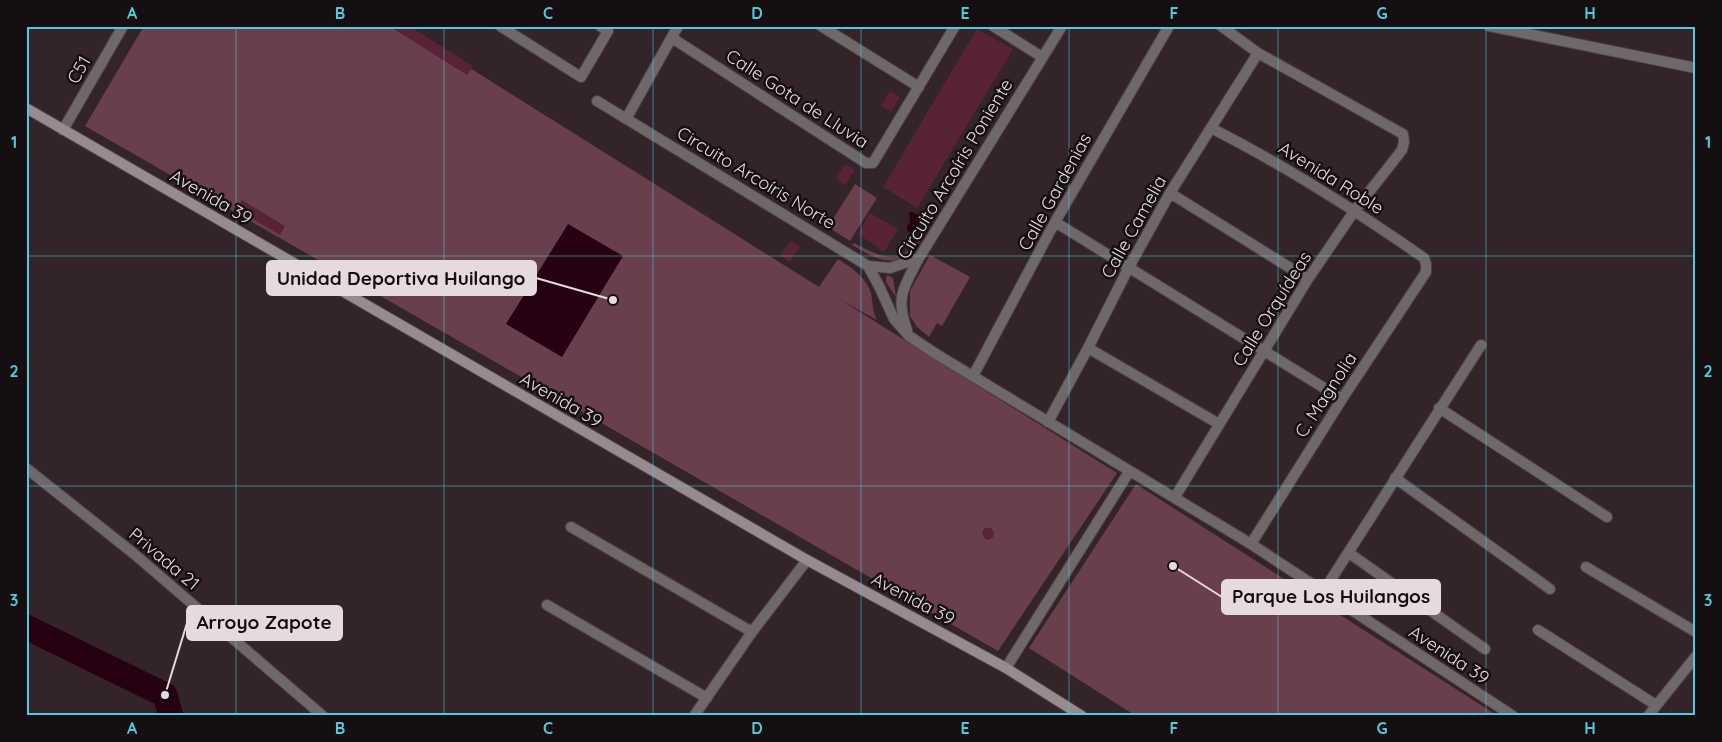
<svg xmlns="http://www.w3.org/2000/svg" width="1722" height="742" font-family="Quicksand,sans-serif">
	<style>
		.green { fill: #6a3f4d }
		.water { fill: #260111 }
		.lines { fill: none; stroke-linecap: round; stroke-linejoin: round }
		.river { stroke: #260111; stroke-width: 25 }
		.building { fill: #592337 }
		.street-casing { stroke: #4f4145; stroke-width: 12 }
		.secondary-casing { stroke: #4f4145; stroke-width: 12 }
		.street { stroke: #6f686a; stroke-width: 10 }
		.secondary { stroke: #978b8f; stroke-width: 10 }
		.grid { fill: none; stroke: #53cadc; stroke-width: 1; stroke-opacity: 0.55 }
		.labels { text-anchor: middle; stroke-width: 5; stroke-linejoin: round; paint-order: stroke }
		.street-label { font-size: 18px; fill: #e5dbde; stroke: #160f11 }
		.leader { fill: none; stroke: #e5dbde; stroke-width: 2 }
		.callout-dot { fill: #e5dbde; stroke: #160f11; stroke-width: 2 }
		.callout { fill: #e5dbde; stroke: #e5dbde; stroke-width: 2 }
		.callout-label { font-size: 19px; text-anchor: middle; font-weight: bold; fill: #111 }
		.neatline { fill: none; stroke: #53cadc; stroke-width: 2 }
		.grid-label { font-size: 16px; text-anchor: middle; font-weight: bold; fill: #53cadc }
	</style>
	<rect width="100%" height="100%" fill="#322428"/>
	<path class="green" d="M144,26H403L819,287L838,259C852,268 866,277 871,293C873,303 872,311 877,320L839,299L1117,473L998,651L85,126Z
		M855,184L877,198L850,241L828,227Z
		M930,219L933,220C921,241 907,269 877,258C868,255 860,249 852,245L854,243C899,267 905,261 930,219Z
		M930,255L970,277L942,326L937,323L929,337L917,327L910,316V291Z
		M888,275L893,278L896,297L886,282V277Z
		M1136,484L1498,716H1136L1029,648Z"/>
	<path class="water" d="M910,212L917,214L919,228L915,233H910L907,230V226L910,223L909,213Z
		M568,224L623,256L562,357L506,324Z"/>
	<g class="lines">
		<path class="river" d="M26,627L165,695L171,716"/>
	</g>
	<path class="building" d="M389,26H409L473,66L467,75Z
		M977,29L1013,49L917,208L883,187Z
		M890,91L900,97L891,112L881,106Z
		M845,164L855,170L845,185L836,179Z
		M242,200L285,226L280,235L236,209Z
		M870,213L898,229L884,252L858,234Z
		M790,241L800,246L790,262L780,256Z
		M984,528H991L994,533L993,537L989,540L984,538L982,533Z"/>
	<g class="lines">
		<defs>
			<path id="street" d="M500,26L581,77L608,31L600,26
				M821,26L919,87
				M993,26L1042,57
				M1489,26L1696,68
				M672,38L866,163H873L955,26
				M597,101L868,266L879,286L894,319L909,336L936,354L1251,544L1513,716
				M626,119L678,26
				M1211,128C1286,166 1355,210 1424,258L1426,264V272L1342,399L1251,544
				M63,130L123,26
				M1170,193L1308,279
				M1055,222L1342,399
				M868,266L890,268L919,258
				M907,330C895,296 904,287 919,258L1062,26
				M1088,348L1219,424
				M973,376L1055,222L1169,26
				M1439,408L1607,517
				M1048,422L1088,348L1129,267L1170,193L1258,53
				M26,468L133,553L323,716
				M1395,478L1550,589
				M1175,497L1308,279L1355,210L1402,150L1404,142L1403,134L1258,53L1221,26
				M571,527L752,632
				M1349,553L1485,649
				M1586,567L1696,632
				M1323,592L1481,345
				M547,605L707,698
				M1538,630L1656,705
				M1006,668L1129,472
				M694,716L752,632L807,560
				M1648,716L1696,656"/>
			<path id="secondary" d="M26,108L807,560L1006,668L1082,716"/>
		</defs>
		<use href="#street" class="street-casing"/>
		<use href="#secondary" class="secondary-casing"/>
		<use href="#street" class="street"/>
		<use href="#secondary" class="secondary"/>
	</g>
	<path class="grid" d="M236,26V716M444,26V716M653,26V716M861,26V716M1069,26V716M1278,26V716M1486,26V716M26,256H1696M26,486H1696"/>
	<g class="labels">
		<g class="street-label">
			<text transform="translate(79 70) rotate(-60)" y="6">C51</text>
			<text transform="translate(797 99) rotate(33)" y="6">Calle Gota de Lluvia</text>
			<text transform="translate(955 169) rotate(-59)" y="6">Circuito Arcoíris Poniente</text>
			<text transform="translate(756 178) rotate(31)" y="6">Circuito Arcoíris Norte</text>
			<text transform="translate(1331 178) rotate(32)" y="6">Avenida Roble</text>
			<text transform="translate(1055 192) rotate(-61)" y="6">Calle Gardenias</text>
			<text transform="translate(211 197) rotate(30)" y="6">Avenida 39</text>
			<text transform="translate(1134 227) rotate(-61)" y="6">Calle Camelia</text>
			<text transform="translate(1272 309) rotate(-58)" y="6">Calle Orquídeas</text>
			<text transform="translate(1326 395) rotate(-57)" y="6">C. Magnolia</text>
			<text transform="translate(561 400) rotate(30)" y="6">Avenida 39</text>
			<text transform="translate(164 559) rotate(40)" y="6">Privada 21</text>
			<text transform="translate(913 599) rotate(28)" y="6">Avenida 39</text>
			<text transform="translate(1449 655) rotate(33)" y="6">Avenida 39</text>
		</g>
	</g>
	<path class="leader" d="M613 300L536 278M1173 566L1222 597M165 695L187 623"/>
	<g class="callout-dot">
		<circle cx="613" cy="300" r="5"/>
		<circle cx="1173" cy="566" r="5"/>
		<circle cx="165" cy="695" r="5"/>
	</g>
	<g class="callout">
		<rect x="267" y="261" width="269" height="34" rx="5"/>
		<rect x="1222" y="580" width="218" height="34" rx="5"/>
		<rect x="187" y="606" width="155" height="34" rx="5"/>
	</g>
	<g class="callout-label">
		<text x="401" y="285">Unidad Deportiva Huilango</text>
		<text x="1331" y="603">Parque Los Huilangos</text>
		<text x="264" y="629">Arroyo Zapote</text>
	</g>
	<rect width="1722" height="742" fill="none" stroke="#160f11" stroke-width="55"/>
	<rect x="28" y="28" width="1666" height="686" class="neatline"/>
	<g class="grid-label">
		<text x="132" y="19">A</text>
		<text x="340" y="19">B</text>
		<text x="548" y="19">C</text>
		<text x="757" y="19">D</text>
		<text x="965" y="19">E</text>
		<text x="1174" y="19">F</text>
		<text x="1382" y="19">G</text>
		<text x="1590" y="19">H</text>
		<text x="14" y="148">1</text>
		<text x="1708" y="148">1</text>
		<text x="14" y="377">2</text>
		<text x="1708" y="377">2</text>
		<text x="14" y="606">3</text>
		<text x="1708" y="606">3</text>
		<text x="132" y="734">A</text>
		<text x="340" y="734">B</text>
		<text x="548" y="734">C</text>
		<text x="757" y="734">D</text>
		<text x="965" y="734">E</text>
		<text x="1174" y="734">F</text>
		<text x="1382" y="734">G</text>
		<text x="1590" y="734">H</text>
	</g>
</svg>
